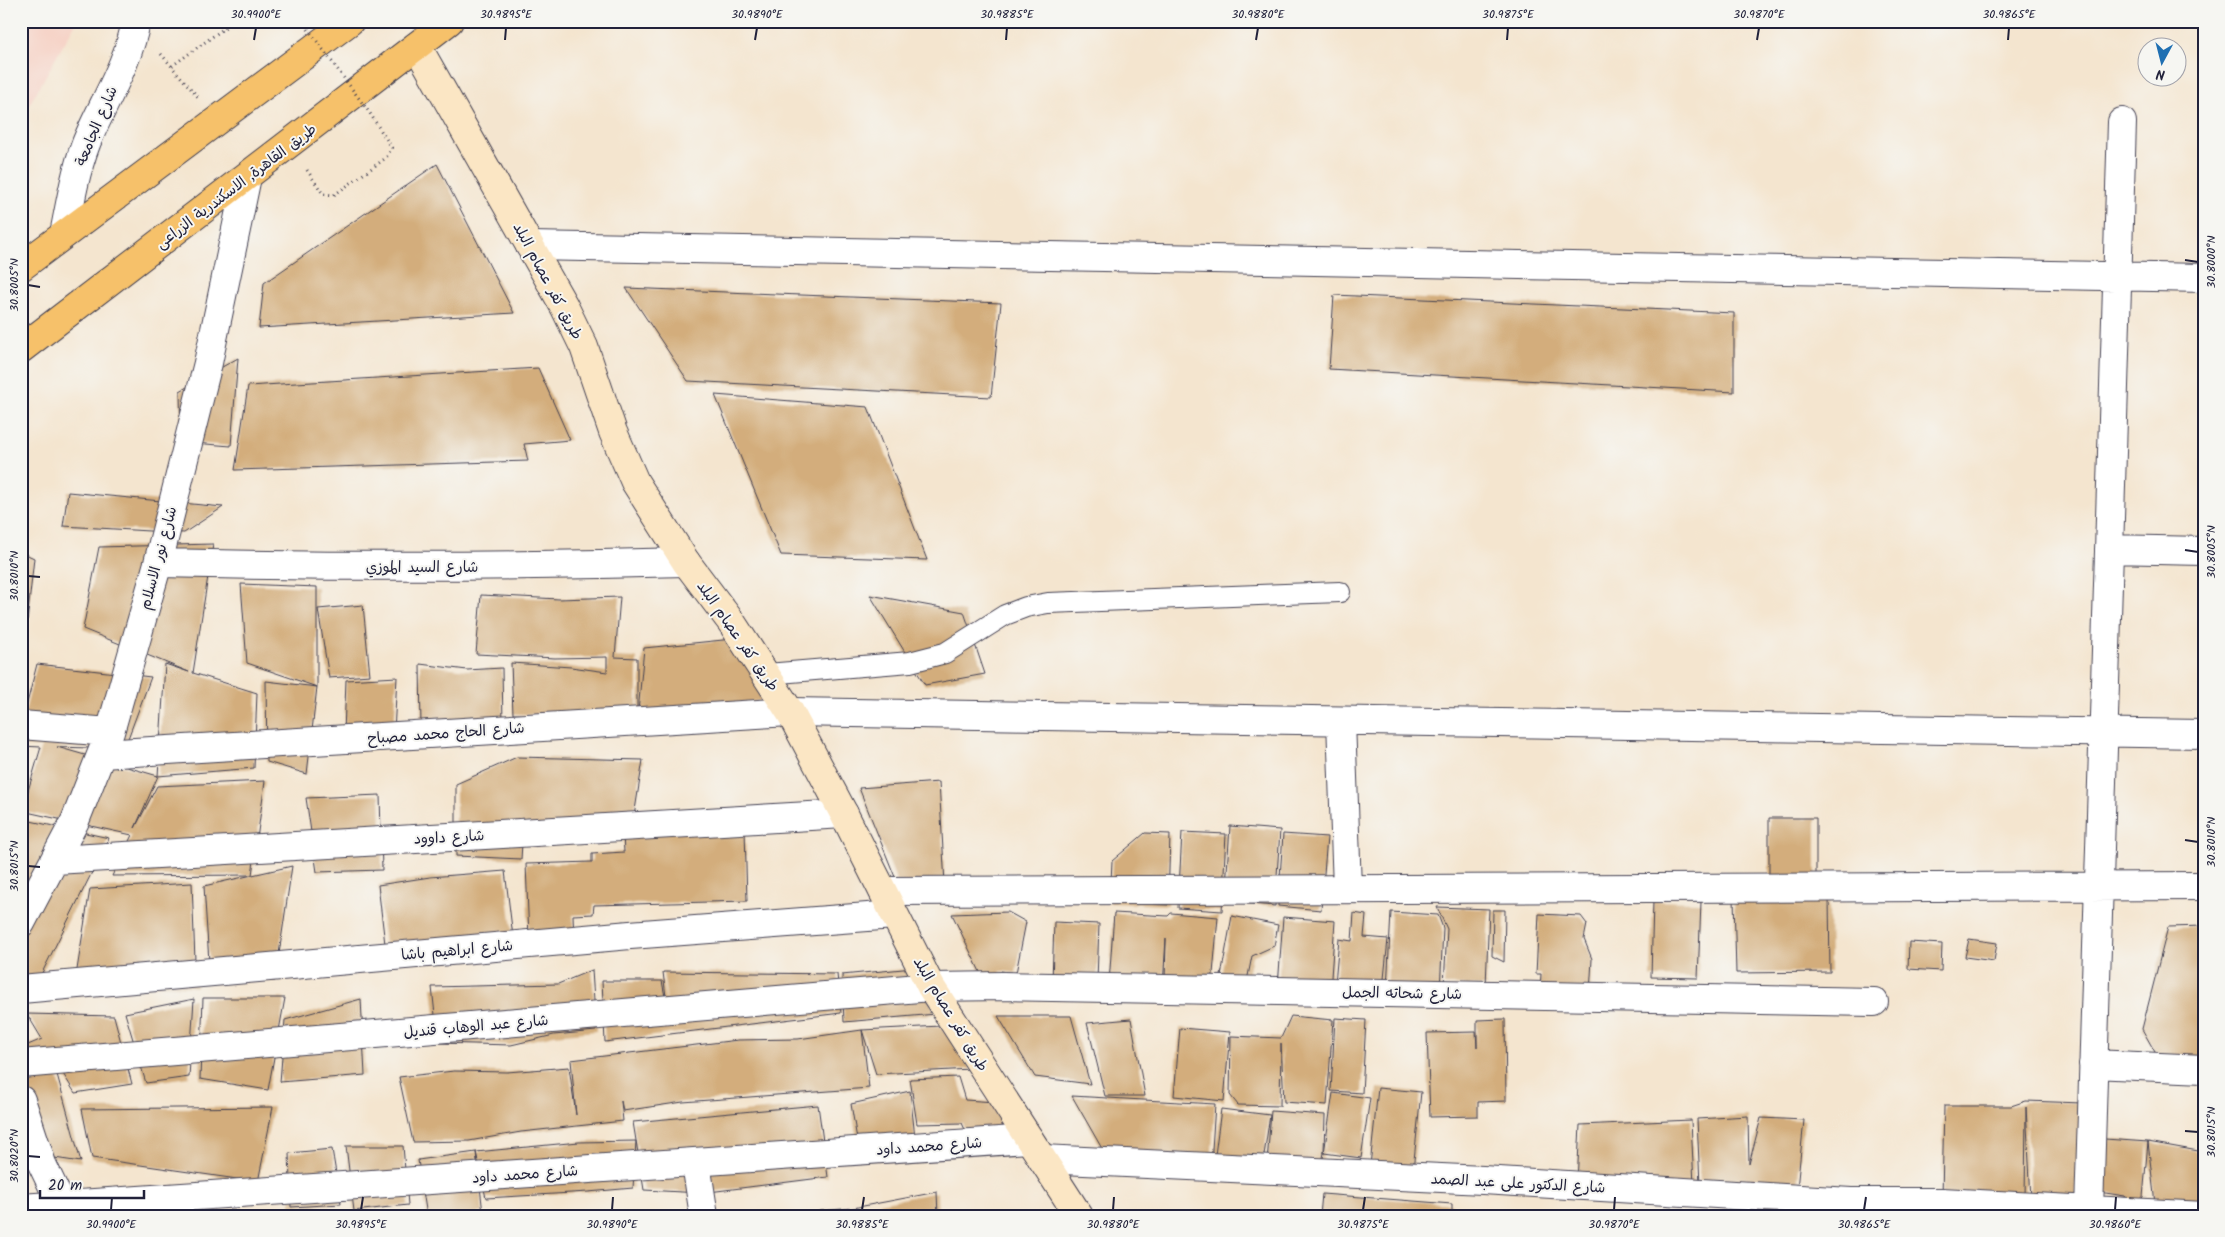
<svg xmlns="http://www.w3.org/2000/svg" width="2225" height="1237" font-family="Kalam,'Playpen Sans Arabic',sans-serif">
	<style>
		.built { fill: #f6d1c5 }
		.building { fill: #d3ad7c }
		.lines { fill: none; stroke-linecap: round; stroke-linejoin: round }
		.lane-casing { stroke: #423f51; stroke-width: 22 }
		.street-casing { stroke: #423f51; stroke-width: 30 }
		.secondary-casing { stroke: #423f51; stroke-width: 30 }
		.highway-casing { stroke: #423f51; stroke-width: 30 }
		.path { stroke: #423f51; stroke-width: 3; stroke-dasharray: 1 4; stroke-linecap: butt }
		.lane { stroke: #fff; stroke-width: 20 }
		.street { stroke: #fff; stroke-width: 28 }
		.secondary { stroke: #fbe6c4; stroke-width: 28 }
		.highway { stroke: #f6c16b; stroke-width: 28 }
		.path-bridge { stroke: #423f51; stroke-width: 3; stroke-dasharray: 1 4; stroke-linecap: butt }
		.ticks { fill: none; stroke: #22223b; stroke-width: 2 }
		.labels { text-anchor: middle; stroke-width: 4; stroke-linejoin: round; paint-order: stroke }
		.street-label { font-size: 15px; fill: #22223b; stroke: #f6f6f2 }
		.neatline { fill: none; stroke: #22223b; stroke-width: 2 }
		.ticks-label { font-size: 12px; text-anchor: middle; fill: #22223b }
	</style>
	<rect width="100%" height="100%" fill="#f6f6f2"/>
	<filter id="ink" filterUnits="userSpaceOnUse"><feTurbulence type="fractalNoise" baseFrequency=".02" numOctaves="2"/><feDisplacementMap in="SourceGraphic" scale="10" xChannelSelector="R" yChannelSelector="G"/><feConvolveMatrix kernelMatrix="1 2 1 2 8 2 1 2 1" color-interpolation-filters="sRGB"/></filter>
	<filter id="wash" filterUnits="userSpaceOnUse"><feTurbulence type="fractalNoise" baseFrequency=".0096" numOctaves="4" result="noise"/><feDisplacementMap in="SourceGraphic" scale="20" xChannelSelector="R" yChannelSelector="G"/><feGaussianBlur stdDeviation="1.12" result="paint"/><feColorMatrix in="noise" values="0 0 0 0 0 0 0 0 0 0 0 0 0 0 0 0 0 1.4 0 .05"/><feComposite in="paint" operator="in"/></filter>
	<g filter="url(#wash)">
		<rect width="100%" height="100%" fill="#f4e5cf"/>
		<path class="built" d="M21,21H77L21,119Z"/>
		<g id="blocks">
			<path class="building" d="M437,164L514,313L259,328L264,283Z
				M626,288L1001,303L991,397L688,381Z
				M1334,295L1734,313V392L1329,369Z
				M238,358L231,446L181,442L180,391Z
				M538,368L570,440L524,444L528,461L235,470L248,386Z
				M715,395L868,407L927,560L781,555Z
				M68,492L223,507L184,533L63,526Z
				M213,544L193,673L257,693L254,768L158,776L135,828L157,786L265,781L252,875L112,876L132,835L22,811L41,747L21,746V727L37,664L151,677L124,749L57,747L158,776L165,664L189,672L83,629L99,547Z
				M21,552L34,558L23,660H21Z
				M241,584L317,587V687L307,774L267,762L266,681L317,687L247,663Z
				M481,595L559,599L620,597L615,657L637,658V718L513,714L511,663L571,667L607,672V657L555,658L476,654Z
				M870,595L964,612L985,674L925,685Z
				M363,605L370,675L329,678L318,609Z
				M733,639L770,700L638,712L644,648Z
				M420,664L467,670L502,668L503,725L421,728Z
				M397,677L394,732L344,733L346,680Z
				M517,757L643,760L632,829L522,843L521,859L456,856V784Z
				M939,782L945,884L897,882L859,788Z
				M380,795L382,870L317,872L306,798Z
				M1769,818H1816V884H1769Z
				M21,819L109,838L30,997L21,951Z
				M1230,826L1280,830L1275,906L1225,902Z
				M745,830L747,901L594,905L593,914L573,915L574,941L529,938L526,864L592,862V854L624,852L623,834Z
				M1182,832L1226,834L1222,911L1178,908Z
				M1145,833L1170,834L1168,905L1110,903L1112,861Z
				M1283,834L1327,837L1321,910L1278,906Z
				M292,866L275,981L210,977L204,886Z
				M505,871L514,945L387,961L378,885L430,877Z
				M192,883L196,987L75,982L90,889Z
				M1829,897L1830,972L1736,973L1734,898Z
				M1653,901L1701,902L1698,978L1651,977Z
				M1437,907L1489,909L1486,986L1444,985L1447,929Z
				M1493,910H1505L1504,962L1492,956Z
				M1008,912L1026,922L1016,973L1001,971L999,981L983,978L952,914Z
				M1391,912L1438,915L1443,928L1440,992L1387,989Z
				M1114,913L1168,916L1171,913L1218,917L1212,985L1165,981L1166,939L1163,986L1109,983Z
				M1354,913L1366,915L1364,937L1388,939L1383,989L1335,984L1339,939L1352,941Z
				M1539,914L1581,916L1587,924L1584,939L1592,959L1590,993L1540,992L1541,974H1536Z
				M1232,916L1278,925L1274,946L1252,956L1246,986L1220,981Z
				M1283,917L1335,921L1330,991L1278,987Z
				M1054,922L1099,924L1097,981L1052,982Z
				M2204,926V1069L2164,1068L2142,1029L2168,927Z
				M1969,939L1997,943L1994,961L1965,957Z
				M1909,942L1942,944L1941,971L1908,969Z
				M913,968L936,1014L844,1022L842,975Z
				M592,970L596,1031L554,1035L511,1045L438,1043L432,987L558,984Z
				M663,972L837,974L841,1013L605,1042L602,981H662L668,1013Z
				M203,998H285L268,1090L200,1079Z
				M194,999L189,1077L146,1083L125,1013Z
				M361,999L365,1075L280,1082L285,1020Z
				M27,1014L114,1016L132,1084L75,1093L52,1056L81,1162L21,1153V1048L42,1039Z
				M998,1016H1071L1090,1084L1035,1077Z
				M1291,1016L1333,1020L1327,1105L1284,1102L1281,1043L1280,1106L1238,1105L1230,1095L1231,1036L1281,1038Z
				M1335,1018L1366,1020L1362,1093L1331,1091Z
				M1131,1019L1145,1096H1105L1087,1023Z
				M1505,1019L1506,1101L1478,1102V1116L1430,1117L1427,1033L1476,1032L1477,1047V1020Z
				M941,1026L971,1069L876,1074L862,1030Z
				M1180,1028L1230,1032L1224,1101L1174,1096Z
				M862,1030L869,1088L683,1102L623,1111L621,1101L623,1121L521,1132L469,1141L413,1142L399,1077L454,1071L507,1072L569,1067L576,1115L571,1060L738,1040L798,1039Z
				M958,1077L965,1100L995,1102L1003,1128L967,1134L962,1123L917,1124L910,1079Z
				M1378,1088L1421,1092L1413,1170L1370,1166Z
				M910,1091L916,1147L859,1151L851,1104Z
				M1333,1093L1370,1098L1361,1158L1324,1153Z
				M1072,1096L1215,1104L1211,1165L1108,1159Z
				M2026,1101L2082,1103L2075,1198L2031,1199L2026,1107L2025,1201L1942,1196L1944,1106H2011Z
				M818,1105L828,1177L701,1193L644,1190L633,1122Z
				M273,1107L258,1182L92,1158L82,1109Z
				M1221,1109L1270,1115L1263,1162L1215,1155Z
				M1271,1111L1325,1115L1324,1153L1321,1167L1267,1163Z
				M1748,1116L1749,1164L1761,1118L1804,1120L1797,1189L1700,1184L1697,1119Z
				M1691,1120L1694,1186L1577,1182L1580,1125Z
				M2105,1139L2148,1142L2143,1197L2132,1205L2125,1196L2099,1192Z
				M636,1141L633,1188L588,1192L486,1198L476,1152L483,1213L427,1216L418,1160L476,1152L579,1142Z
				M2148,1142L2204,1152V1206L2155,1204Z
				M346,1146H403L408,1205L354,1211Z
				M332,1149L341,1204L291,1207L289,1153Z
				M937,1192L938,1216H820L819,1211L853,1208Z
				M1322,1194L1452,1204V1216H1320Z"/>
		</g>
	</g>
	<g filter="url(#ink)">
		<use href="#blocks" fill-opacity="0" stroke="#423f51" stroke-width="1"/>
		<g class="lines">
			<defs>
				<path id="lane" d="M767,674L910,662L945,653L1005,615L1026,607L1048,603L1340,592"/>
				<path id="street" d="M64,234C71,200 76,165 90,134C106,98 129,61 136,21
					M530,246L2204,278
					M2109,549L2204,551
					M158,563C335,567 510,567 686,562
					M1341,721L1347,888
					M21,725L110,732
					M102,754L790,712L2204,734
					M55,860L844,814
					M883,891L2204,886
					M21,923L75,821L110,732L158,563L208,363L247,177
					M21,989L630,935L894,915
					M21,1064L931,987L1003,986L1874,1002
					M2093,1064L2204,1069
					M21,1100L42,1164L67,1216
					M1042,1159L1483,1180L1851,1202H1942L2204,1216
					M696,1163L704,1216
					M21,1208L1029,1139
					M2089,1211L2122,122"/>
				<path id="secondary" d="M417,46L564,306L584,347L613,432L635,482L686,562L732,623L790,712L844,814L931,987L1079,1216"/>
				<path id="highway" d="M21,267L350,21
					M21,349L449,21"/>
			</defs>
			<use href="#lane" class="lane-casing"/>
			<use href="#street" class="street-casing"/>
			<use href="#secondary" class="secondary-casing"/>
			<use href="#highway" class="highway-casing"/>
			<path class="path" d="M161,54L198,97
				M172,66L234,21
				M307,170L323,194L334,195"/>
			<use href="#lane" class="lane"/>
			<use href="#street" class="street"/>
			<use href="#secondary" class="secondary"/>
			<use href="#highway" class="highway"/>
			<path class="path-bridge" d="M302,21L369,112L392,148L386,158L334,195"/>
		</g>
	</g>
	<path class="ticks" d="M254,40L256,28M505,40L506,28M755,40L757,28M1006,40L1007,28M1256,40L1258,28M1507,40L1508,28M1757,40L1759,28M2008,40L2009,28M2185,260L2198,262M28,285L40,287M2185,550L2198,552M28,576L40,577M2185,840L2198,842M28,866L40,867M2185,1131L2198,1132M28,1156L40,1157M111,1210L112,1197M361,1210L363,1197M612,1210L613,1197M862,1210L864,1197M1113,1210L1114,1197M1363,1210L1365,1197M1614,1210L1615,1197M1864,1210L1866,1197M2115,1210L2116,1197"/>
	<g class="labels">
		<g class="street-label">
			<text transform="translate(96 126) rotate(-67)" y="5">شارع الجامعة</text>
			<text transform="translate(236 186) rotate(-37)" y="5">طريق القاهرة, الاسكندرية الزراعى</text>
			<text transform="translate(548 281) rotate(62)" y="5">طريق كفر عصام البلد</text>
			<text transform="translate(158 558) rotate(-75)" y="5">شارع نور الاسلام</text>
			<text x="422" y="572">شارع السيد الموزي</text>
			<text transform="translate(738 636) rotate(55)" y="5">طريق كفر عصام البلد</text>
			<text transform="translate(446 733) rotate(-4)" y="5">شارع الحاج محمد مصباح</text>
			<text transform="translate(449 837) rotate(-3)" y="5">شارع داوود</text>
			<text transform="translate(457 950) rotate(-5)" y="5">شارع ابراهيم باشا</text>
			<text transform="translate(1402 993) rotate(1)" y="5">شارع شحاته الجمل</text>
			<text transform="translate(951 1014) rotate(59)" y="5">طريق كفر عصام البلد</text>
			<text transform="translate(476 1026) rotate(-5)" y="5">شارع عبد الوهاب قنديل</text>
			<text transform="translate(929 1146) rotate(-4)" y="5">شارع محمد داود</text>
			<text transform="translate(525 1174) rotate(-4)" y="5">شارع محمد داود</text>
			<text transform="translate(1518 1183) rotate(3)" y="5">شارع الدكتور على عبد الصمد</text>
		</g>
	</g>
	<rect width="2225" height="1237" fill="none" stroke="#f6f6f2" stroke-width="55"/>
	<g transform="translate(2162 62) rotate(187)"><circle r="24" fill="#f6f6f2" stroke="#a1a1a9"/>
	<path d="M0-4L9 19L0 12L-9 19Z" fill="#1f6fb2"/>
	<text y="-8" font-size="14" font-weight="bold" text-anchor="middle" fill="#22223b">N</text>
	</g>
	<path d="M40 1190v8h104v-8" fill="none" stroke="#22223b" stroke-width="2.5"/>
	<text x="48" y="1190" font-size="15" fill="#22223b" stroke="#f6f6f2" stroke-width="4" paint-order="stroke">20 m</text>
	<rect x="28" y="28" width="2170" height="1182" class="neatline"/>
	<g class="ticks-label">
		<text x="256" y="18">30.9900°E</text>
		<text x="506" y="18">30.9895°E</text>
		<text x="757" y="18">30.9890°E</text>
		<text x="1007" y="18">30.9885°E</text>
		<text x="1258" y="18">30.9880°E</text>
		<text x="1508" y="18">30.9875°E</text>
		<text x="1759" y="18">30.9870°E</text>
		<text x="2009" y="18">30.9865°E</text>
		<text transform="translate(2211 262) rotate(-90)" y="4">30.8000°N</text>
		<text transform="translate(14 285) rotate(-90)" y="4">30.8005°N</text>
		<text transform="translate(2211 552) rotate(-90)" y="4">30.8005°N</text>
		<text transform="translate(14 576) rotate(-90)" y="4">30.8010°N</text>
		<text transform="translate(2211 842) rotate(-90)" y="4">30.8010°N</text>
		<text transform="translate(14 866) rotate(-90)" y="4">30.8015°N</text>
		<text transform="translate(2211 1132) rotate(-90)" y="4">30.8015°N</text>
		<text transform="translate(14 1156) rotate(-90)" y="4">30.8020°N</text>
		<text x="111" y="1228">30.9900°E</text>
		<text x="361" y="1228">30.9895°E</text>
		<text x="612" y="1228">30.9890°E</text>
		<text x="862" y="1228">30.9885°E</text>
		<text x="1113" y="1228">30.9880°E</text>
		<text x="1363" y="1228">30.9875°E</text>
		<text x="1614" y="1228">30.9870°E</text>
		<text x="1864" y="1228">30.9865°E</text>
		<text x="2115" y="1228">30.9860°E</text>
	</g>
</svg>
